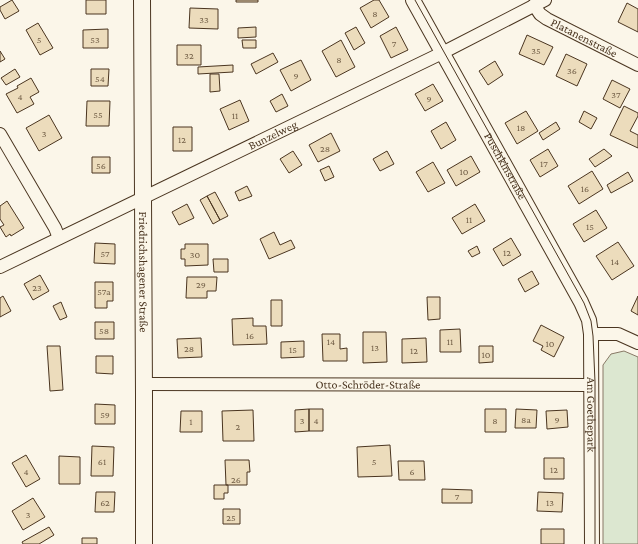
<svg xmlns="http://www.w3.org/2000/svg" width="638" height="544" font-family="'Crimson Pro',serif">
	<style>
		.green { fill: #dce7d0; stroke: #887966 }
		.building { fill: #ecdcbc; stroke: #4a3520 }
		.lines { fill: none; stroke-linecap: round; stroke-linejoin: round }
		.minor-casing { stroke: #4a3520; stroke-width: 14 }
		.tertiary-casing { stroke: #4a3520; stroke-width: 16 }
		.secondary-casing { stroke: #4a3520; stroke-width: 18 }
		.minor { stroke: #fbf6e9; stroke-width: 12 }
		.tertiary { stroke: #fbf6e9; stroke-width: 14 }
		.secondary { stroke: #fbf6e9; stroke-width: 16 }
		.tram { stroke: #4a3520; stroke-width: 1 }
		.labels { text-anchor: middle; stroke-width: 3; stroke-linejoin: round; paint-order: stroke }
		.number-label { font-size: 10px; fill: #725f47 }
		.street-label { font-size: 12px; fill: #4a3520; stroke: #fbf6e9 }
	</style>
	<rect width="100%" height="100%" fill="#fbf6e9"/>
	<path class="green" d="M624,351L638,357V544H603V365L611,354Z"/>
	<path class="building" d="M12,0L19,11L5,19L0,10V7Z
		M86,0H106V14H86Z
		M236,0H258V2H236Z
		M374,0H379L389,17L371,28L360,8Z
		M627,3L638,9V32L618,22Z
		M190,8L218,9V29L189,28Z
		M38,23L53,48L40,55L26,30Z
		M256,27V37L238,38V28Z
		M356,27L365,43L354,50L345,33Z
		M396,27L408,50L391,58L380,36Z
		M108,29V48H83V30Z
		M527,35L553,47L544,65L519,54Z
		M242,40H256V48H243Z
		M341,40L355,67L336,77L322,51Z
		M177,45H201V65H177Z
		M0,51L5,59L0,62Z
		M273,53L278,62L256,74L251,64Z
		M566,54L587,64L577,86L556,76Z
		M301,60L311,80L291,91L280,70Z
		M495,61L503,75L488,85L479,71Z
		M233,65V72L198,74V67Z
		M15,69L20,77L6,85L1,78Z
		M91,69H109L108,86H91Z
		M210,74H219L220,91L210,92Z
		M31,78L39,92L30,97L34,104L17,113L6,94L18,88L17,86Z
		M612,80L630,89L620,108L603,99Z
		M433,84L443,101L425,111L415,94Z
		M282,94L288,106L276,112L270,101Z
		M240,100L249,121L229,130L220,109Z
		M87,101H110L109,126H86Z
		M624,106L638,113V116L630,131L638,135V148L610,135Z
		M526,111L538,131L517,144L505,123Z
		M584,111L597,118L591,129L579,122Z
		M49,115L62,138L39,151L26,128Z
		M446,122L456,140L441,149L431,131Z
		M556,122L560,129L543,140L539,133Z
		M173,127H192V151H173Z
		M331,133L340,151L318,162L309,145Z
		M548,149L558,166L540,177L530,160Z
		M604,149L612,156L595,167L589,159Z
		M293,151L302,165L289,173L280,159Z
		M387,151L394,164L380,171L373,159Z
		M471,156L480,172L456,186L447,170Z
		M92,157H110V173H92Z
		M433,162L445,183L428,192L416,172Z
		M329,166L334,177L325,181L320,170Z
		M592,171L603,189L579,204L568,186Z
		M628,172L633,181L611,193L607,185Z
		M247,186L252,196L239,201L235,192Z
		M215,192L228,216L220,220L207,196Z
		M207,196L220,220L213,224L200,200Z
		M7,201L24,228L11,236L10,234L6,237L0,227L4,225L0,219V206Z
		M187,204L194,218L179,225L172,212Z
		M475,204L485,221L462,234L452,218Z
		M596,210L607,228L584,242L573,224Z
		M274,232L280,245L291,240L295,248L269,259L260,239Z
		M511,238L521,255L503,266L493,249Z
		M618,242L634,266L612,280L596,256Z
		M95,243L115,244V264L94,263Z
		M185,244H208V265L185,266V259H181V249H185Z
		M477,246L480,253L472,257L468,251Z
		M213,259H228V272H214Z
		M532,271L539,284L525,292L518,279Z
		M40,275L49,291L33,300L24,284Z
		M187,277H217L216,291H207V298H186Z
		M95,282H113V301H107V308H95Z
		M3,296L11,311L0,317V298Z
		M638,296V315L631,311Z
		M427,297H440V319L428,320Z
		M271,300H282V326H271Z
		M61,302L67,317L60,320L53,306Z
		M253,318V326H266L267,344L233,345L232,319Z
		M95,322H114V339H95Z
		M541,325L564,337L554,357L541,350L543,346L533,341Z
		M460,329L461,352H440V330Z
		M363,332H386L387,362L363,363Z
		M322,334H340V349L347,348V361H323Z
		M201,338L202,357L178,358L177,339Z
		M426,338L427,362L402,363V339Z
		M304,341V357L281,358V342Z
		M47,346H60L63,390L50,391Z
		M479,346H493V362L479,363Z
		M96,356H113V374L96,373Z
		M95,404L115,405V424H95Z
		M309,409V431L295,432V410Z
		M309,409H323V431H309Z
		M485,409H506V432H485Z
		M516,409L537,410L536,428H515Z
		M253,410L254,441H223L222,411Z
		M567,410L568,427L547,429L546,411Z
		M181,411H202V432H180Z
		M390,445L392,476L358,477L357,447Z
		M92,446L114,447L113,476H91Z
		M26,455L40,479L26,487L12,463Z
		M59,456L80,457V484H59Z
		M544,458H564V479H544Z
		M225,460H249L250,472H247V485H226Z
		M398,461H424L425,480H399Z
		M214,485H228V493H224V499H214Z
		M442,489L472,490V503H442Z
		M96,492H115L114,512H95Z
		M538,492L563,493L562,512L537,511Z
		M33,498L45,517L23,530L12,511Z
		M223,509H240V524H223Z
		M49,527L54,535L39,544H23L22,542Z
		M541,529H564V544H541Z
		M82,538H97V544H82Z"/>
	<g class="lines">
		<defs>
			<g id="minor">
				<path id="s1" d="M534,5L540,14L547,19L638,65"/>
				<path d="M0,134L55,228L59,238"/>
				<path id="s2" d="M0,267L440,54L545,0"/>
				<path d="M591,334H618L638,343"/>
				<path id="s3" d="M144,384L591,385"/>
			</g>
			<g id="tertiary">
				<path id="s4" d="M413,0L581,302L589,320L591,334L592,544"/>
			</g>
			<g id="secondary">
				<path id="s5" d="M142,0L144,394V544"/>
			</g>
		</defs>
		<use href="#minor" class="minor-casing"/>
		<use href="#tertiary" class="tertiary-casing"/>
		<use href="#secondary" class="secondary-casing"/>
		<use href="#minor" class="minor"/>
		<use href="#tertiary" class="tertiary"/>
		<use href="#secondary" class="secondary"/>
		<path class="tram" d="M415,0L584,303L591,321L593,336L595,382V544"/>
	</g>
	<g class="labels">
		<g class="number-label">
			<text x="375" y="17">8</text>
			<text x="204" y="23">33</text>
			<text x="39" y="43">5</text>
			<text x="95" y="43">53</text>
			<text x="394" y="47">7</text>
			<text x="536" y="54">35</text>
			<text x="189" y="59">32</text>
			<text x="339" y="63">8</text>
			<text x="572" y="74">36</text>
			<text x="296" y="79">9</text>
			<text x="100" y="82">54</text>
			<text x="616" y="98">37</text>
			<text x="20" y="100">4</text>
			<text x="429" y="102">9</text>
			<text x="98" y="118">55</text>
			<text x="235" y="119">11</text>
			<text x="521" y="131">18</text>
			<text x="44" y="137">3</text>
			<text x="182" y="143">12</text>
			<text x="325" y="152">28</text>
			<text x="544" y="167">17</text>
			<text x="101" y="169">56</text>
			<text x="464" y="175">10</text>
			<text x="585" y="192">16</text>
			<text x="469" y="223">11</text>
			<text x="590" y="230">15</text>
			<text x="507" y="256">12</text>
			<text x="105" y="257">57</text>
			<text x="195" y="258">30</text>
			<text x="615" y="265">14</text>
			<text x="201" y="288">29</text>
			<text x="37" y="291">23</text>
			<text x="104" y="295">57a</text>
			<text x="104" y="334">58</text>
			<text x="250" y="339">16</text>
			<text x="331" y="345">14</text>
			<text x="450" y="345">11</text>
			<text x="550" y="347">10</text>
			<text x="375" y="351">13</text>
			<text x="189" y="352">28</text>
			<text x="293" y="353">15</text>
			<text x="414" y="354">12</text>
			<text x="486" y="358">10</text>
			<text x="105" y="418">59</text>
			<text x="526" y="423">8a</text>
			<text x="557" y="423">9</text>
			<text x="302" y="424">3</text>
			<text x="316" y="424">4</text>
			<text x="495" y="424">8</text>
			<text x="191" y="425">1</text>
			<text x="238" y="430">2</text>
			<text x="102" y="465">61</text>
			<text x="374" y="465">5</text>
			<text x="554" y="473">12</text>
			<text x="26" y="475">4</text>
			<text x="412" y="475">6</text>
			<text x="236" y="483">26</text>
			<text x="457" y="500">7</text>
			<text x="105" y="506">62</text>
			<text x="550" y="506">13</text>
			<text x="28" y="518">3</text>
			<text x="231" y="521">25</text>
		</g>
		<g class="street-label">
			<text dy="4" stroke="none"><textPath href="#s1" startOffset="61">Platanenstraße</textPath></text>
			<text dy="4" stroke="none"><textPath href="#s2" startOffset="303">Bunzelweg</textPath></text>
			<text dy="4" stroke="none"><textPath href="#s4" startOffset="190">Puschkinstraße</textPath></text>
			<text dy="4" stroke="none"><textPath href="#s5" startOffset="272">Friedrichshagener Straße</textPath></text>
			<text dy="4" stroke="none"><textPath href="#s3" startOffset="224">Otto-Schröder-Straße</textPath></text>
			<text dy="4" stroke="none"><textPath href="#s4" startOffset="460">Am Goethepark</textPath></text>
		</g>
	</g>
</svg>
